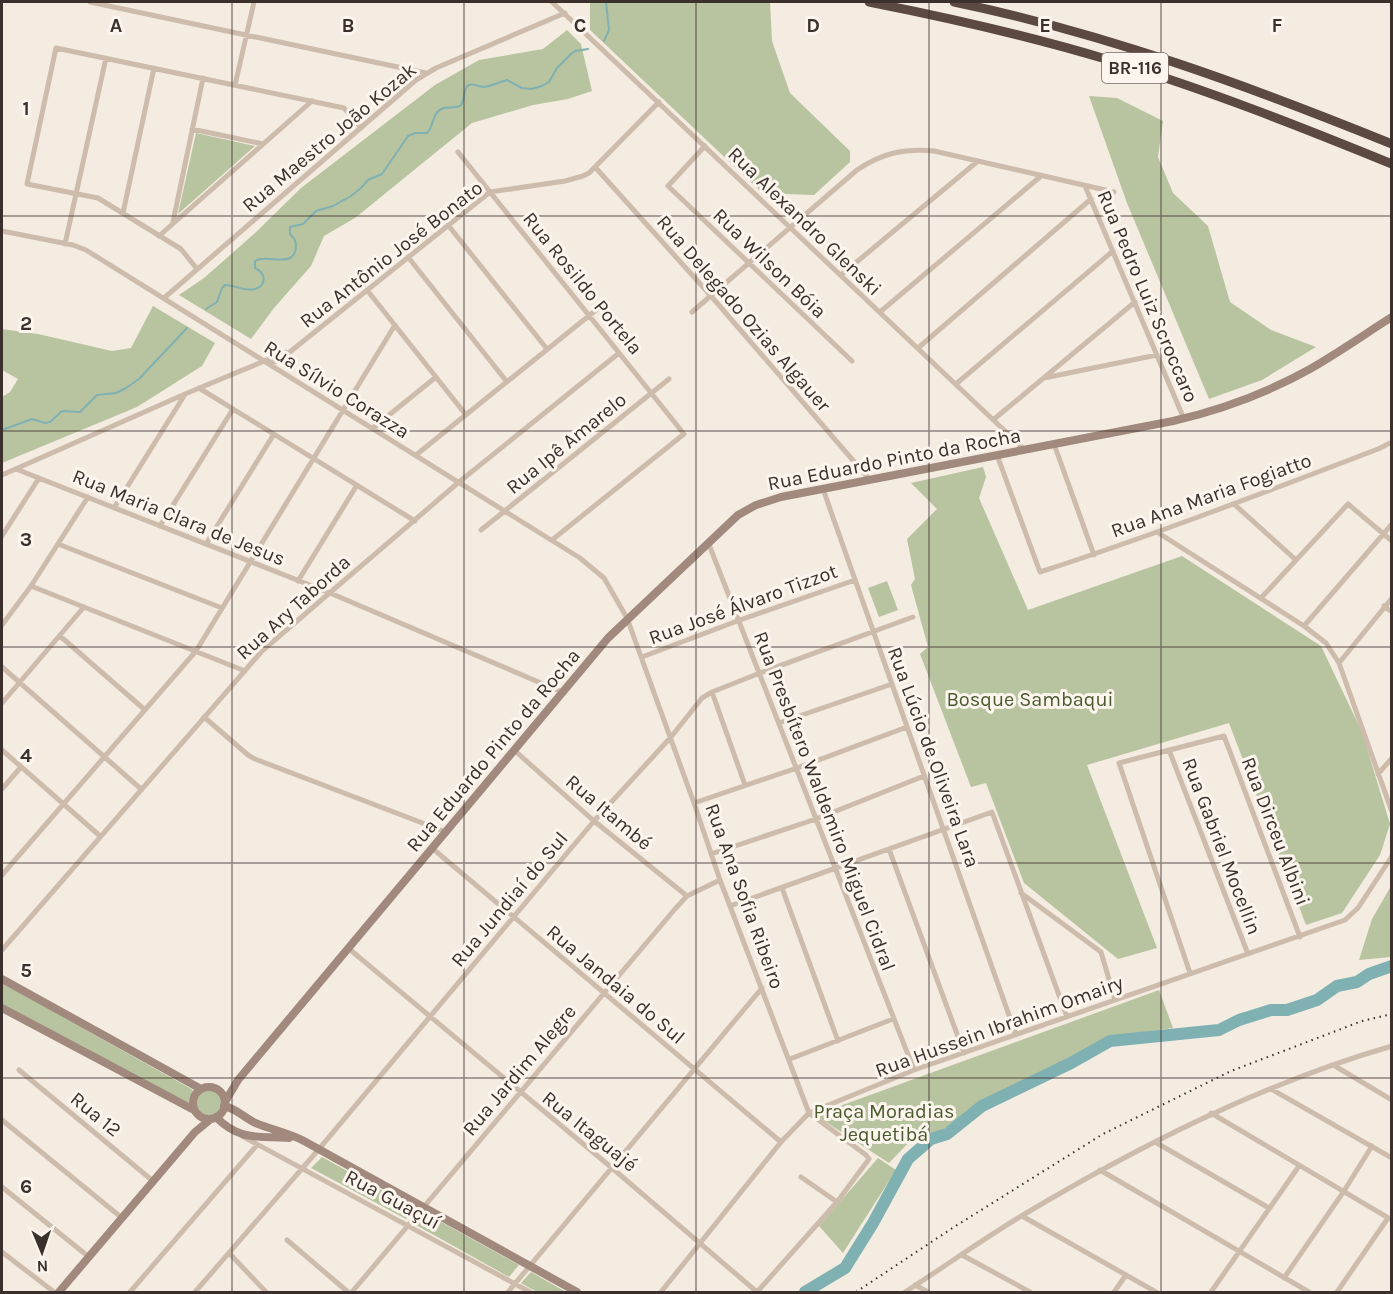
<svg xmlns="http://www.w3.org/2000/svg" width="1393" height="1294" font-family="Karla,sans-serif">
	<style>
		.green { fill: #b8c4a0 }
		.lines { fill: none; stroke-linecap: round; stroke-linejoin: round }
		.stream { stroke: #7fb0b2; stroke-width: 2 }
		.river { stroke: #7fb0b2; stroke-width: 12 }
		.street { stroke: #cdbbac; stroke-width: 5 }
		.secondary { stroke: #a18a7d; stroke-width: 8 }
		.highway { stroke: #5c4a42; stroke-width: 9 }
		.rail { stroke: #3b302b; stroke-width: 2; stroke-dasharray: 1.5 4.5; stroke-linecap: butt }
		.grid { fill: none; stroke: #3b302b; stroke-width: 1.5; stroke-opacity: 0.55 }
		.labels { text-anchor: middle; stroke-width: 6; stroke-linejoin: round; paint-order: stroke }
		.shield { fill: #fbf5ee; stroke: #756b66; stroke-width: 1.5 }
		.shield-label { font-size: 18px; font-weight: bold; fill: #3b302b }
		.street-label { font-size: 20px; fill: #3b302b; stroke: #fbf5ee }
		.park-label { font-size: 20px; fill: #4a5a2e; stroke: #fbf5ee }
		.grid-label { font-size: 20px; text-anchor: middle; font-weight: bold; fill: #3b302b; stroke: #fbf5ee; stroke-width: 6; stroke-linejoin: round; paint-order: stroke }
	</style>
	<rect width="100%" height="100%" fill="#f4ebe1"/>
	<path class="green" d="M590,2H695L702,3L708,2H770L772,41L790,93L850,151V162L814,195L785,194L772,202L590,30Z
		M567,30L581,44L592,91L568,99L533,105L472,123L355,218L324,236L311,266L274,308L251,339L179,295L204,278L255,233L301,188L435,85L479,60L543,49Z
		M1089,96L1117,98L1163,121L1158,157L1173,193L1208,226L1230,302L1271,330L1316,347L1262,380L1209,399L1127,203Z
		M196,133L255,146L178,214Z
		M153,306L215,343L202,366L137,407L2,463V397L10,392L18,379L2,370V329L38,334L112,351L131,348Z
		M983,467L986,477L979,498L1028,610L1182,556L1321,646L1362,732L1390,824L1380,855L1342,913L1306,925L1229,723L1087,765L1157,948L1118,959L1024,883L986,783L971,787L920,654L928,647L911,585L915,579L907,539L937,509L911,483Z
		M887,581L898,610L879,617L868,588Z
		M1391,886V957L1359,960L1372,919Z
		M2,983L193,1090L188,1104L2,1004Z
		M1159,990L1173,1028L1109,1037L1066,1061L982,1102L939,1132L916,1135L889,1163L815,1115Z
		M194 1103a14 14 0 1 1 28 0a14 14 0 1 1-28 0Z
		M322,1157L416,1209L406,1219L311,1168Z
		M878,1158L896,1170L843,1253L819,1226Z
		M425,1213L519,1265L509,1277L416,1225Z
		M531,1272L566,1292H537L521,1283Z"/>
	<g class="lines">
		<path class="stream" d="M604,41L609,30L606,2
			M206,309L217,302L222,288L225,285C235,285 245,292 255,289C267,285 266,273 255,268V261C267,253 294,270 296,247C296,240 294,238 290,234V227L303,224L316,211L333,206L351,196L361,188L368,180L382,174L408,136L415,133H427C435,125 431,112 444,108C449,107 455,108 460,106C465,101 463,94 466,88C470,81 478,87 484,87C491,86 500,82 507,80L522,88L531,89L542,86L549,82L557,68L571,54L575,51L588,49
			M2,430L32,419L45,423L50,422L62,411L80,412L97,395L116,393L126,388L139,379L187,328"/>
		<path class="river" d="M805,1292L845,1268L873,1223L908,1159L931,1139L947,1134L982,1106L1071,1063L1110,1041L1219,1030L1239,1020L1271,1010H1287L1317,1000L1337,986L1357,982L1369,974L1392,966"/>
		<path class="street" d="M90,2L426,73
			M552,2L1025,450
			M235,85L254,2
			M192,129L263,144
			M705,146L668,186L852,361
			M458,152L684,434L552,540
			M595,167L711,296L870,480
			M1085,186L1184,419
			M123,213L154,68
			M173,222L203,78
			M448,225L547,349
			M2,231L73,245L86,250L580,558L604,578L627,618L694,803L720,880L809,1113L866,1155L869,1159L837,1202L757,1292L612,1168L348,948
			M159,236L312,101
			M65,244L106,58
			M408,257L507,382
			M197,269L181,249L98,198L27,184L56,48L344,108L361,128
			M841,275L978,161
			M367,290L466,415
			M164,298L416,80L436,68L565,13
			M692,312L857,170C882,153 905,148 934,151L1114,192
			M880,312L1041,176
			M918,348L1091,199
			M267,362L272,363L281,359L490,192L565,181L583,176L589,173L659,102
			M1044,378L1157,355
			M956,384L1113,251
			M199,388L415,521
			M993,420L1135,302
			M373,428L436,377
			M1054,444L1094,555
			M416,455L606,302
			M997,455L1040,572C1154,535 1266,492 1378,449L1392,442
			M16,469L330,593L562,692
			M2,475L185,394L286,352
			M823,489L1016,1035
			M1234,504L1296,560
			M114,508L184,396
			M160,526L233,409
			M481,530L669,379
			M1157,532L1304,626L1326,643L1339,663L1392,812
			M2,536L39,478
			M708,542L914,1070
			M58,544L222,608
			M206,544L274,434
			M298,581L357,485
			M31,586L245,671
			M1261,598L1348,504L1392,541
			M1384,606L1392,612
			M2,625L31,586L88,497
			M1304,626L1392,524
			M60,636L145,710
			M642,657L740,620L855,580
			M1339,663L1392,598
			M2,667L141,789
			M712,692L745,785
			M2,703L84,607
			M204,717L248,755L255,759L446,832
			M779,723L892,684
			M2,750L100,836
			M514,750L594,821L687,896
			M1169,750L1248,954
			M1378,774L1392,758
			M2,789L21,767
			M694,803L797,768L907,727
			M432,848L781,1142
			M889,849L964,1053
			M711,854L816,819L924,776
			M2,875L196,651L395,325
			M782,888L838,1041
			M1021,893L1101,952L1115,1000
			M730,906L992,812L1067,1017
			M2,950L262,651L459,482L619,353
			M1190,973L1119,763L1224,736L1300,937
			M790,1059L893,1019
			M1335,1066L1392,1100
			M19,1070L153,1181
			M1271,1089L1392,1158
			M1211,1113L1392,1220
			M2,1120L122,1218
			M242,1136L530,1292
			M1155,1142L1269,1208
			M1100,1170L1309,1292
			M801,1177L837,1202
			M2,1187L89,1257
			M1022,1216L1156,1292
			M287,1240L348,1292
			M2,1252L54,1292
			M229,1253L266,1292
			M962,1255L1030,1292
			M1284,1278L1344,1191L1372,1146
			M915,1285L928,1292
			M130,1292L257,1145
			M195,1292L319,1149L594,821L671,737L702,698L712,692L760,673L913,617
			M352,1292L675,909L687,896L720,880
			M508,1292L762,988
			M661,1292L781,1142L809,1113L914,1070L1345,920L1358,908L1392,856
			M905,1292C944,1267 983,1239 1023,1215C1139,1146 1261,1084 1392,1046
			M1114,1292L1126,1275
			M1211,1292L1299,1166
			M1337,1292L1388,1218"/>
		<path class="secondary" d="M2,979L201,1089
			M2,1008L194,1110
			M193 1103a16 16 0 1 1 32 0a16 16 0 1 1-32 0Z
			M225,1102L238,1080L608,638L738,515L756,505L781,497L1173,421C1221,410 1267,393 1310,369C1338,353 1365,334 1392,317
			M224,1106C238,1109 245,1119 258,1124C273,1130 289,1133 304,1141L577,1292
			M216,1117C239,1141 259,1136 289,1138
			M59,1292L195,1132L211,1119"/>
		<path class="highway" d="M869,2C950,18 1030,36 1109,60C1205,89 1299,126 1392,164
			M954,2C1105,33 1249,86 1392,144"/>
		<path class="rail" d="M856,1292L954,1227L1103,1134L1231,1071L1362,1021L1392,1014"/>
	</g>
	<path class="grid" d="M232,2V1292M464,2V1292M696,2V1292M929,2V1292M1161,2V1292M2,216H1392M2,431H1392M2,647H1392M2,863H1392M2,1078H1392"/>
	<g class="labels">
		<rect class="shield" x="1102" y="53" width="66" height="30" rx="4.5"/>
		<g class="shield-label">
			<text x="1135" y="74">BR-116</text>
		</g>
		<g class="street-label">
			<text transform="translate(329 137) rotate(-40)" y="7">Rua Maestro João Kozak</text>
			<text transform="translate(805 221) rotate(44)" y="7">Rua Alexandro Glenski</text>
			<text transform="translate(391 254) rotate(-38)" y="7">Rua Antônio José Bonato</text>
			<text transform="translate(770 263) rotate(44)" y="7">Rua Wilson Bóia</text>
			<text transform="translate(583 283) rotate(51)" y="7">Rua Rosildo Portela</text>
			<text transform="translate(1148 296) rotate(67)" y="7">Rua Pedro Luiz Scroccaro</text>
			<text transform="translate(744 313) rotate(49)" y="7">Rua Delegado Ozias Algauer</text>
			<text transform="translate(337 389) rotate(32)" y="7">Rua Sílvio Corazza</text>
			<text transform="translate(566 443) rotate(-39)" y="7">Rua Ipê Amarelo</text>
			<text transform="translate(894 459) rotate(-11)" y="7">Rua Eduardo Pinto da Rocha</text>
			<text transform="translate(1211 495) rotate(-20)" y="7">Rua Ana Maria Fogiatto</text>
			<text transform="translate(179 517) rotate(22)" y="7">Rua Maria Clara de Jesus</text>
			<text transform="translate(743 604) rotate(-20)" y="7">Rua José Álvaro Tizzot</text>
			<text transform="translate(293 607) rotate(-42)" y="7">Rua Ary Taborda</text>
			<text transform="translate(493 750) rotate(-50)" y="7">Rua Eduardo Pinto da Rocha</text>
			<text transform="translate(934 757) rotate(70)" y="7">Rua Lúcio de Oliveira Lara</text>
			<text transform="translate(825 801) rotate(69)" y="7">Rua Presbítero Waldemiro Miguel Cidral</text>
			<text transform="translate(609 812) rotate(40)" y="7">Rua Itambé</text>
			<text transform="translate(1276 831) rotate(69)" y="7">Rua Dirceu Albini</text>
			<text transform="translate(1222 846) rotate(69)" y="7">Rua Gabriel Mocellin</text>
			<text transform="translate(745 896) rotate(70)" y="7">Rua Ana Sofia Ribeiro</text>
			<text transform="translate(509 899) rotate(-50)" y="7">Rua Jundiaí do Sul</text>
			<text transform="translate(616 984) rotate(40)" y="7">Rua Jandaia do Sul</text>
			<text transform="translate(999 1026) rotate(-20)" y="7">Rua Hussein Ibrahim Omairy</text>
			<text transform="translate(519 1070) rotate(-50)" y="7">Rua Jardim Alegre</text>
			<text transform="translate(96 1114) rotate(39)" y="7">Rua 12</text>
			<text transform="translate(590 1131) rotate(39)" y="7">Rua Itaguajé</text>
			<text transform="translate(393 1199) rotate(28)" y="7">Rua Guaçuí</text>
		</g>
		<g class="park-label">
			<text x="1030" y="706">Bosque Sambaqui</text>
			<text x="884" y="1118">Praça Moradias<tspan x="884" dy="23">Jequetibá</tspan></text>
		</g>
	</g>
	<g class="grid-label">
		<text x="116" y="32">A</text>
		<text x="348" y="32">B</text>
		<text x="580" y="32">C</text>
		<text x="813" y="32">D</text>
		<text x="1045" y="32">E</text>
		<text x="1277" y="32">F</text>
		<text x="26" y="115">1</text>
		<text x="26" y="330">2</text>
		<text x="26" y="546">3</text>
		<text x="26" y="762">4</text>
		<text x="26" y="977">5</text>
		<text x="26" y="1193">6</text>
	</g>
	<rect width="1393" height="1294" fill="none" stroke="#3b302b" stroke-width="6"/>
	<g transform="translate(42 1252) rotate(178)" stroke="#fbf5ee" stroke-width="4.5" paint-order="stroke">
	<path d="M0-4.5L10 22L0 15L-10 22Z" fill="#3b302b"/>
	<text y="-9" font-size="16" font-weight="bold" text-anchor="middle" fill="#3b302b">N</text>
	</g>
</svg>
